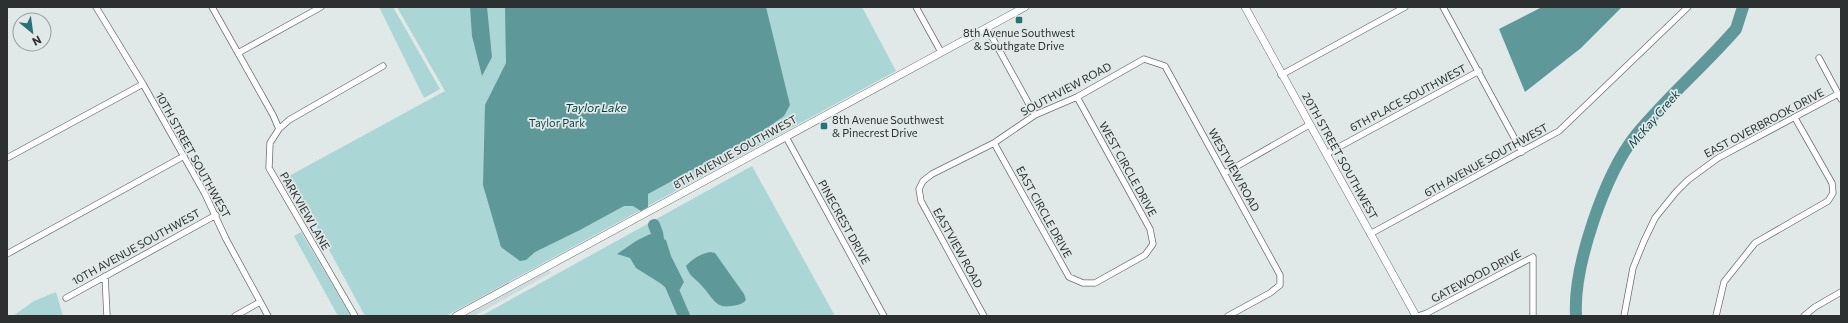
<svg xmlns="http://www.w3.org/2000/svg" width="1848" height="323" font-family="Commissioner,sans-serif">
	<style>
		.built { fill: #cbdcdc }
		.green { fill: #abd6d6 }
		.water { fill: #5f9899 }
		.lines { fill: none; stroke-linecap: round; stroke-linejoin: round }
		.river { stroke: #5f9899; stroke-width: 12 }
		.minor-casing { stroke: #6a7171; stroke-width: 7 }
		.tertiary-casing { stroke: #6a7171; stroke-width: 8 }
		.minor { stroke: #fff; stroke-width: 5.5 }
		.tertiary { stroke: #fff; stroke-width: 7 }
		.poi-dot { fill: #277273; stroke: #e0e8e8; stroke-width: 1.5 }
		.labels { text-anchor: middle; stroke-width: 3.5; stroke-linejoin: round; paint-order: stroke }
		.poi-label { font-size: 11px; fill: #2c3030; stroke: #e0e8e8 }
		.street-label { font-size: 11px; fill: #2c3030; stroke: #e0e8e8 }
		.park-label { font-size: 11px; fill: #104646; stroke: #e0e8e8 }
		.water-label { font-size: 12px; font-style: italic; fill: #043e3f; stroke: #e0e8e8 }
	</style>
	<rect width="100%" height="100%" fill="#e0e8e8"/>
	<path class="built" d="M549,270L551,273L474,316H466Z"/>
	<path class="green" d="M379,7H393L440,89L424,98Z
		M397,7H862L896,71L446,316H365L289,176L445,91Z
		M752,166L835,316H481Z
		M301,232L351,316H338L294,236Z
		M56,292L63,316H13L34,301Z"/>
	<path class="water" d="M470,7H487L492,57L482,76L472,36Z
		M505,7H766L790,105L784,116L760,133L648,194V207L641,211L633,206H624L580,230L535,252L526,260L520,261L501,247L483,185L485,105L506,63Z
		M1542,7H1622L1581,48L1525,92L1499,29Z
		M650,234L666,240L671,256L684,282L676,296L660,283L636,268L630,258L617,254L636,241Z
		M710,252L715,253L744,294L746,300C741,305 738,305 731,306C715,309 712,296 702,286C696,279 689,276 686,266C692,259 700,254 710,252Z"/>
	<g class="lines">
		<path class="river" d="M654,225L657,233L660,253
			M669,281L684,316
			M1576,316C1573,266 1605,174 1636,135C1667,97 1705,65 1736,29L1743,7"/>
		<defs>
			<path id="minor" d="M96,7L143,84L205,194L226,239L268,316
				M212,7L273,115L279,129L270,143L269,168L355,316
				M916,7L941,52
				M1443,7L1522,152
				M987,28L1035,115
				M238,53L321,7
				M1819,58L1841,99
				M1281,75L1405,7
				M279,129L289,120L383,66
				M786,137L884,316
				M994,143L1069,277L1083,283H1095L1145,255L1153,244L1150,229L1077,97
				M1326,154L1479,71
				M7,158L143,84
				M1225,173L1309,125
				M1370,234L1559,131L1688,7
				M7,254L184,156
				M105,276L107,316
				M66,298L216,215
				M235,316L260,302
				M984,316L921,201L919,189L923,181L932,174L994,143L1035,115L1077,97L1144,59L1165,66L1280,275V285L1270,293L1228,316
				M1418,316L1427,313L1533,257V316
				M1624,316L1633,268L1644,241L1655,218L1676,192L1688,180L1718,158L1838,94
				M1716,316L1724,282L1755,243L1828,201L1833,193L1832,183L1795,118
				M1804,316L1815,307L1841,292"/>
			<path id="tertiary" d="M1245,7L1416,316
				M456,316L1025,7"/>
		</defs>
		<use href="#minor" class="minor-casing"/>
		<use href="#tertiary" class="tertiary-casing"/>
		<use href="#minor" class="minor"/>
		<use href="#tertiary" class="tertiary"/>
	</g>
	<g class="poi-dot">
		<rect x="1015" y="16" width="8" height="8" rx="2"/>
		<rect x="820" y="122" width="8" height="8" rx="2"/>
	</g>
	<g class="labels">
		<g class="poi-label">
			<text x="1019" y="37">8th Avenue Southwest<tspan x="1019" dy="13">&amp; Southgate Drive</tspan></text>
			<text x="832" y="124" text-anchor="start">8th Avenue Southwest<tspan x="832" dy="13">&amp; Pinecrest Drive</tspan></text>
		</g>
		<g class="street-label">
			<text transform="translate(1066 89) rotate(-28)" y="4">SOUTHVIEW ROAD</text>
			<text transform="translate(1408 98) rotate(-28)" y="4">6TH PLACE SOUTHWEST</text>
			<text transform="translate(1764 123) rotate(-28)" y="4">EAST OVERBROOK DRIVE</text>
			<text transform="translate(735 152) rotate(-29)" y="4">8TH AVENUE SOUTHWEST</text>
			<text transform="translate(193 155) rotate(61)" y="4">10TH STREET SOUTHWEST</text>
			<text transform="translate(1340 156) rotate(61)" y="4">20TH STREET SOUTHWEST</text>
			<text transform="translate(1486 160) rotate(-29)" y="4">6TH AVENUE SOUTHWEST</text>
			<text transform="translate(1128 169) rotate(61)" y="4">WEST CIRCLE DRIVE</text>
			<text transform="translate(1234 170) rotate(61)" y="4">WESTVIEW ROAD</text>
			<text transform="translate(305 211) rotate(60)" y="4">PARKVIEW LANE</text>
			<text transform="translate(1044 212) rotate(61)" y="4">EAST CIRCLE DRIVE</text>
			<text transform="translate(844 222) rotate(61)" y="4">PINECREST DRIVE</text>
			<text transform="translate(136 247) rotate(-29)" y="4">10TH AVENUE SOUTHWEST</text>
			<text transform="translate(958 248) rotate(61)" y="4">EASTVIEW ROAD</text>
			<text transform="translate(1476 276) rotate(-28)" y="4">GATEWOOD DRIVE</text>
		</g>
		<g class="park-label">
			<text x="557" y="127">Taylor Park</text>
		</g>
		<g class="water-label">
			<text x="596" y="112">Taylor Lake</text>
			<text transform="translate(1654 119) rotate(-49)" y="4">McKay Creek</text>
		</g>
	</g>
	<rect width="1848" height="323" fill="none" stroke="#2c3030" stroke-width="16"/>
	<g transform="translate(32 32) rotate(151)"><circle r="19" fill="#e0e8e8" stroke="#989e9e"/>
	<path d="M0-3L7 15L0 10L-7 15Z" fill="#277273"/>
	<text y="-6" font-size="11" font-weight="bold" text-anchor="middle" fill="#2c3030">N</text>
	</g>
</svg>
